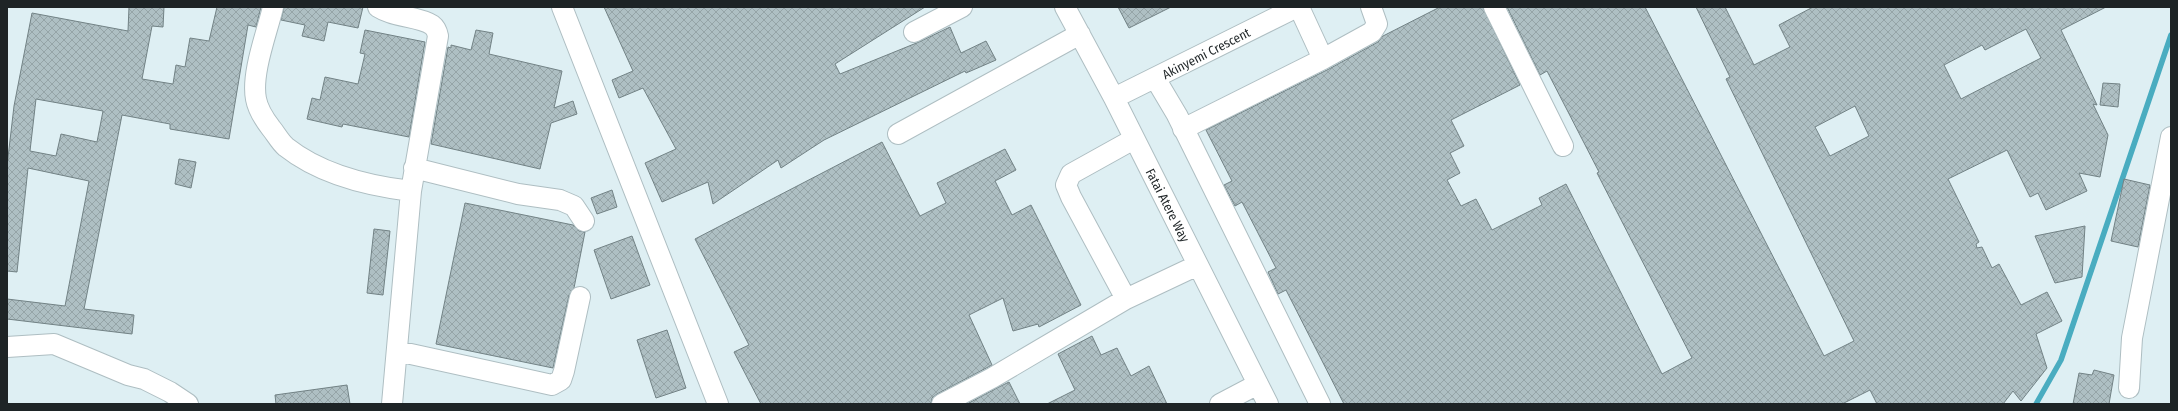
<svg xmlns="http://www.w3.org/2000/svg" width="2178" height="411" font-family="'Fira Sans Condensed',sans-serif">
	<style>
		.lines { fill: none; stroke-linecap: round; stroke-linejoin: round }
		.stream { stroke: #49acc0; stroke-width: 5.5 }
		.building { fill: url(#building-cross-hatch); stroke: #728285; fill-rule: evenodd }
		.minor-casing { stroke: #aebec2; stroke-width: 22 }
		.minor { stroke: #fff; stroke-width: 20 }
		.labels { text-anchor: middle; stroke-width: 3; stroke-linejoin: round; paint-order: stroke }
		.street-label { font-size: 13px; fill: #1e2426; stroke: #fff }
	</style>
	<defs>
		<pattern id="building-cross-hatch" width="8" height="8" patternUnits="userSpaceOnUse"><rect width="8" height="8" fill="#aebfc3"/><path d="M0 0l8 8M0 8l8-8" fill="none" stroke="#95a4a7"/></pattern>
	</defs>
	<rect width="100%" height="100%" fill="#deeff3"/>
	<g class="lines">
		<path class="stream" d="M2036,404L2061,360L2171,35"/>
	</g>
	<path class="building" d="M129,7H164L163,27L152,26L142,79L173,84L176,65L185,67L190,38L209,41L217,7H261L256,27L248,25L229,139L170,129V124L122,115L84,309L134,315L132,334L7,319V299L65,306L89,181L28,168L17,272L7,271V166L14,106L32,13L128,31ZM36,99L103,111L97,142L61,134L56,156L30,151Z
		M284,7H363L358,28L328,22L324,41L302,36L305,25L281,20Z
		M604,7H925L835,64L840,74L919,42L950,27L961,53L986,41L996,60L966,73L965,71L824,140L781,168L778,160L713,204L708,182L662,202L645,163L676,149L643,88L619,98L612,80L633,71Z
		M1118,7H1171L1129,28Z
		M1440,7H1483L1520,85L1451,120L1464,146L1450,153L1460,173L1447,180L1461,206L1476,199L1492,230L1542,205L1539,198L1566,184L1662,374L1692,358L1597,173L1599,172L1547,71L1540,75L1507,7H1645L1824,356L1854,341L1726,79L1730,77L1696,7H1725L1754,65L1790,47L1779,25L1813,7H2106L2061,30L2097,105L2093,104L2108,135L2100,177L2079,173L2087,191L2046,210L2038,193L2030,197L2007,150L1948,179L1979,242L1976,244L1977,248L1982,247L1992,268L1999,264L2021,305L2047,292L2062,321L2036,334L2047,368L2021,401L2013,391L2003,404H1877L1870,390L1842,404H1344L1286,290L1278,294L1268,272L1276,268L1242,202L1235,206L1224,185L1232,181L1206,130L1329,69L1378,42L1383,36ZM2026,29L2041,58L1961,99L1944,65L1982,45L1985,50ZM1855,106L1869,136L1830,156L1815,127Z
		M365,30L425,42L409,137L343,124L342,127L307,119L312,98L320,100L325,77L358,84L365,54L360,53Z
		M476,30L493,33L489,54L562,71L554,108L573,101L577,114L551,123L540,169L431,144L448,47L451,48V45L471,50Z
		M2103,83L2120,84L2118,107L2100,105Z
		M882,142L920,216L946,203L937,183L1005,149L1016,170L995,181L1012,215L1031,205L1081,305L1039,327L1038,324L1013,331L1003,298L969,315L992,365L937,394L932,398L931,404H761L734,352L749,345L695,239Z
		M179,159L196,162L191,188L175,184Z
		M2124,179L2150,185L2138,247L2111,241Z
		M612,190L617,207L597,214L591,198Z
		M465,203L573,225L579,231L585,232L574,288L569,295L553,368L436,344Z
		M2085,226L2082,277L2055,283L2035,236Z
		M374,229L390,231L383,295L367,293Z
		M632,236L650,285L611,299L594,250Z
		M667,330L686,388L656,398L637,340Z
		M1092,336L1101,355L1117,348L1131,376L1149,366L1167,404H1047L1075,390L1058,354Z
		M2094,370L2114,375L2109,404H2073L2079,373L2092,375Z
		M1009,382L1020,404H967L997,388Z
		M347,385L350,404H276L275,395Z"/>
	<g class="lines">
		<defs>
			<path id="minor" d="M273,7C267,33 251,73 256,99C258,110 264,119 271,128C276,134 280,142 286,147C320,174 369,186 411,191
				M378,7C395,18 419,16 432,25C436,28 437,31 438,36L411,191L392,404
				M562,7L718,404
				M1065,7L1114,98L1268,404
				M1299,7L1323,59
				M1494,7L1563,146
				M914,32L962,7
				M1155,78L1177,115L1320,404
				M1114,98L1297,7
				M1183,129L1323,59L1372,32L1377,24L1371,7
				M898,134L1080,34
				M1134,139L1071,174L1066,185L1071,197L1126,299L1198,265
				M414,168L518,194L560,200L574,206L584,221
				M7,347L54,344L128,375L144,379L170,392L188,404
				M397,351L552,385L561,380L564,371L580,297
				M2129,388L2132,338L2171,137
				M942,404L992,378L1126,299
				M1220,404L1258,384"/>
		</defs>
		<use href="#minor" class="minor-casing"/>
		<use href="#minor" class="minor"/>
	</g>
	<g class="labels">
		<g class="street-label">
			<text transform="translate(1206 53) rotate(-27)" y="5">Akinyemi Crescent</text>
			<text transform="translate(1168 205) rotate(63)" y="5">Fatai Atere Way</text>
		</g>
	</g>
	<rect width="2178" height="411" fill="none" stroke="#1e2426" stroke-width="16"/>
</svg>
